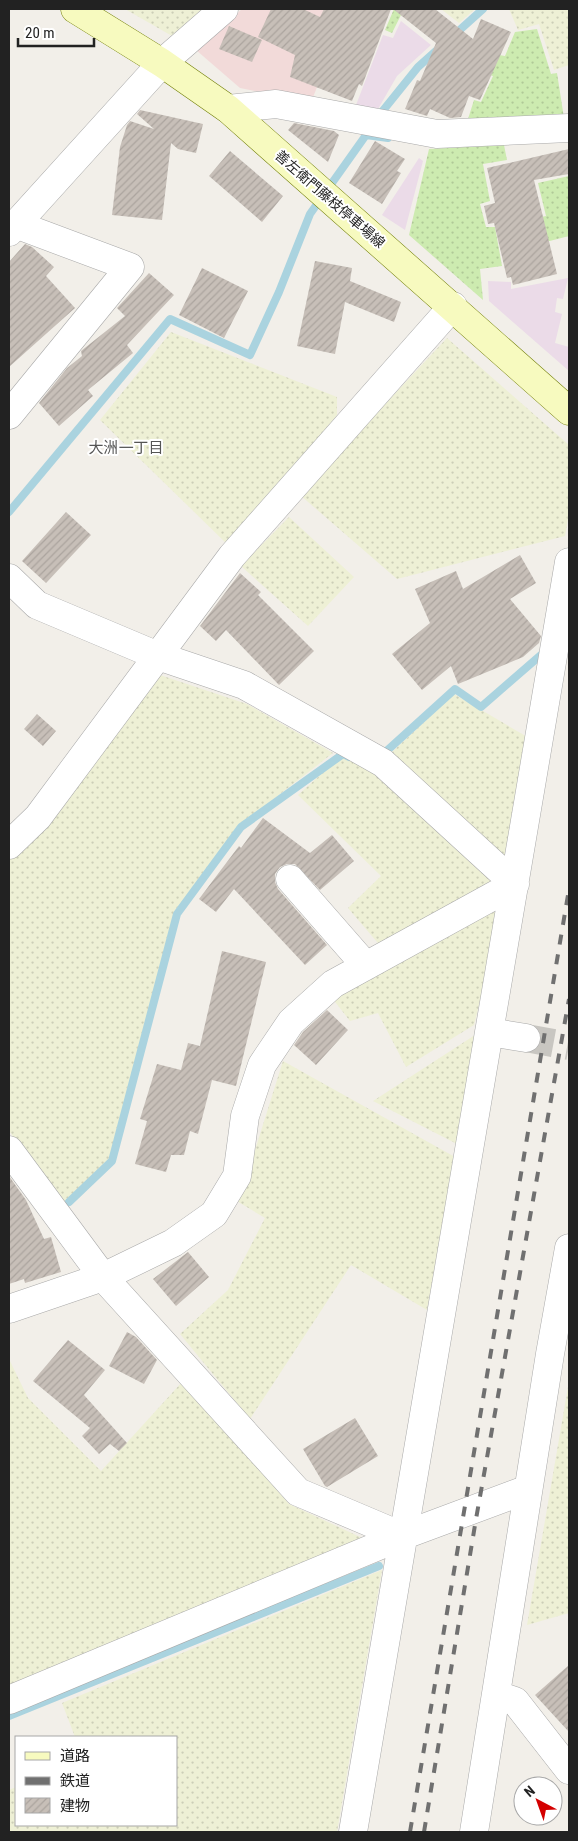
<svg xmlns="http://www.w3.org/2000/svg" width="578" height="1841" font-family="'Roboto Condensed','Noto Sans JP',sans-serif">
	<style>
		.commercial { fill: #f2dad9 }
		.industrial { fill: #ebdbe8 }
		.farmland { fill: url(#farmland-dots) }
		.grass { fill: url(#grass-dots) }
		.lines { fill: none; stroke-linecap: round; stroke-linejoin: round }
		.stream { stroke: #aad3df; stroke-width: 8 }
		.building { fill: url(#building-hatch) }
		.minor-tunnel { stroke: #c8c6c1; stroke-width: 28; stroke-dasharray: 28 14; stroke-linecap: butt }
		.minor-casing { stroke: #a9a9a9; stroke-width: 29 }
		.secondary-casing { stroke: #707d05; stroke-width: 29 }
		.minor { stroke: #fff; stroke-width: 28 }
		.secondary { stroke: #f7fabf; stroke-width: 28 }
		.rail { stroke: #707070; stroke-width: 4; stroke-dasharray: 10 10; stroke-linecap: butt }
		.labels { text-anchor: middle; stroke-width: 4; stroke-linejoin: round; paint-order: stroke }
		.street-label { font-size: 14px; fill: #222; stroke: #fff }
		.neighbourhood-label { font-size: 15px; fill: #555; stroke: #fff }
	</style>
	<defs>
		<pattern id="farmland-dots" width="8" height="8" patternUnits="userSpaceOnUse" patternTransform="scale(1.25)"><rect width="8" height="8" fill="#eef0d5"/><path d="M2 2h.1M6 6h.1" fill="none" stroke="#ccceb7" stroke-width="1.8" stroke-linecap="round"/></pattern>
		<pattern id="grass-dots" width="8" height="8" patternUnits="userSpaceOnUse" patternTransform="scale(1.25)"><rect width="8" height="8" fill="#cdebb0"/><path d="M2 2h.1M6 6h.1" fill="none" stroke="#b0c997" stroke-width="1.8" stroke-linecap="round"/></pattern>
		<pattern id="building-hatch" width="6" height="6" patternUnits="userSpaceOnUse" patternTransform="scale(1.25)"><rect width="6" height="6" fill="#c7bfb8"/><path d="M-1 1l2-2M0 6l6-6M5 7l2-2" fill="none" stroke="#aba49e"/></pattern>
	</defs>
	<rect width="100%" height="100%" fill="#f2efe9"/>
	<path class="commercial" d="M242,9H349L311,102L240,88L196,50Z"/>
	<path class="industrial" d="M401,21L431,45L397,76L378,109L356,105L383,35L393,38Z
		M419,158L423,161L405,230L382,215Z
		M568,278L563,299L557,298L555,312L562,314L555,343L569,347V371L489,301L488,281L511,282V289Z"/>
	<path class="farmland" d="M125,9H205L172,36Z
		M441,9H475L459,23Z
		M509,9H569V65L554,70L539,24L518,30Z
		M171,332L337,397V415L230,547L100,420Z
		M447,338L569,445V513L565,536L397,579L300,495Z
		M289,517L354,577L308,626L241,566Z
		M160,675L247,704L333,753L240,825L174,912L109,1160L63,1203L9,1131V860L28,846Z
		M454,694L529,738L509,862L390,754Z
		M346,752L388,776L493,877L490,886L383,949L348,908L381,876L298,795Z
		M503,910L474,1025L406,1067L378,1013L350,1021L332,998L482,913Z
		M475,1035L457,1144L373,1101Z
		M283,1061L455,1157L427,1310L351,1265L250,1419L180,1334L228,1290L265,1218L235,1200L245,1182Z
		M9,1359L28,1398L101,1471L183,1381L289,1504L371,1542L9,1687Z
		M569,1381V1613L527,1625Z
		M382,1570L337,1832H9V1790L16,1787V1825H176V1737H75L62,1703Z"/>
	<path class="grass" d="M394,9H420L411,22L401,15L392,33L385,30Z
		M537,29L551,74L557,73L564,118L468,119L474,100L481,102L493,76L489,75L499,55L505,56L515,32Z
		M504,145L507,160L483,164L490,201L480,204L486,227H495L502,266L480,269L483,300L409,235L429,149Z
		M569,176V236L542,243L536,218L546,216L538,183Z"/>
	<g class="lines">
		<path class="stream" d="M453,36L483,9
			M377,118L418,67L437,50
			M366,135L388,138
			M9,512L170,319L250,355L279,292L310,214L371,128
			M381,756L455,689L481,707L542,654
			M69,1202L112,1161L177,914L241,827L343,754L349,757
			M9,1716L379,1566"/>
	</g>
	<path class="building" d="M271,9H303L320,17L324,9H391L362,86L359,84L352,101L290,77L295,55L258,37Z
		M393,9H435L473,39L481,19L511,32L480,100L469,96L461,117L450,118L430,109L427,116L405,109L417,80L420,81L436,43Z
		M229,26L262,40L252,62L219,49Z
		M140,110L203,124L196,153L178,149L171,143L162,220L112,215L120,147L127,125L130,121L154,129L137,114Z
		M294,123L334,131L339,135L328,162L288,130Z
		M375,141L405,159L397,171L401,173L382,204L349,183Z
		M569,149V174L534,180L557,274L513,285L511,277L507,278L494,223L488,224L484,206L495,203L487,168Z
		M230,151L283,196L262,222L209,176Z
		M25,244L32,247L54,267L46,276L75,308L9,367V262Z
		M315,261L352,268L350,281L401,302L394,322L345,302L335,354L297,346Z
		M202,268L248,291L224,338L179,315Z
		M149,273L174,295L127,345L133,353L88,390L93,396L59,426L39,403L67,368L82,356L81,351L125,316L117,308Z
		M66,512L91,535L46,583L22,561Z
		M520,555L536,583L510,599L541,636L539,643L523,657L458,684L451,666L422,690L392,654L430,623L415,589L456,571L463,589Z
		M240,573L261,592L258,595L314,651L279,685L226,630L216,641L200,626Z
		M37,714L56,731L43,746L24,729Z
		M263,818L310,853L332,835L354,861L320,890L295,864H287L280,867L275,874V882L278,889L327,945L305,965L234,889L216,912L199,899L239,846L241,848Z
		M222,951L266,962L236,1086L212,1080L198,1134L190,1131L184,1155H171L166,1172L135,1164L147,1121L140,1119L157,1064L181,1070L188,1043L200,1046Z
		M327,1010L348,1030L316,1065L294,1045L303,1032Z
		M9,1176L26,1200L44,1239L51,1237L61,1272L25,1283L24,1279L9,1284Z
		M188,1252L209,1277L176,1306L153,1279Z
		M127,1332L136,1337L157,1360L144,1384L109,1366Z
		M68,1340L105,1370L84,1395L127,1443L119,1451L110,1444L99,1454L82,1436L90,1428L33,1381Z
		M355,1418L378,1456L327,1487L325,1486L303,1449Z
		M569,1665V1732L535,1695Z"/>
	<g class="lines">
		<path class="minor-tunnel" d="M526,1038L569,1046"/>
		<defs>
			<path id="minor" d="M228,109L276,104L437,134L569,128
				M9,232L162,63L224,9
				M9,415L130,267L15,224
				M9,578L37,605L158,656L244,685L383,763L515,884
				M9,845L38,817L232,556L453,306
				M290,879L366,966
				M489,1032L526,1038
				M9,1150L103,1277L298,1492L402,1536
				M9,1309L103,1277L173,1243L214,1214L237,1176L245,1116L262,1065L291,1022L333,984L515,884
				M496,1695L515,1701L569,1770
				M9,1700L402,1536L528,1489
				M353,1832L569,562
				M474,1832L550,1354L569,1248"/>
			<path id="secondary" d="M75,9L162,63L228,109L569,411"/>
		</defs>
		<use href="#minor" class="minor-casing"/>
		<use href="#secondary" class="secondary-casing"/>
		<use href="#minor" class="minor"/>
		<use href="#secondary" class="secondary"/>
		<path class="rail" d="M410,1832L569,889
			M424,1832L476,1519L569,999"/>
	</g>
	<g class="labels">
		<g class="street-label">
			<text transform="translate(330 199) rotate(41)" y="5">善左衛門藤枝停車場線</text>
		</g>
		<g class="neighbourhood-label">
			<text x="126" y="453">大洲一丁目</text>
		</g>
	</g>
	<rect width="578" height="1841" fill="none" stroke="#222222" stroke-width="20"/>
	<rect x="15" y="1736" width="162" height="90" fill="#ffffff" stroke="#a7a7a7"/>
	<rect x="25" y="1752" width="25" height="8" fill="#f7fabf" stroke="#a7a7a7"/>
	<text x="60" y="1761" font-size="15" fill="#222222">道路</text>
	<rect x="25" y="1777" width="25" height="8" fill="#707070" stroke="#a7a7a7"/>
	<text x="60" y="1786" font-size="15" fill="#222222">鉄道</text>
	<rect x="25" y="1798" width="25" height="15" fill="url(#building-hatch)" stroke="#a7a7a7"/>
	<text x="60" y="1811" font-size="15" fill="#222222">建物</text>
	<g transform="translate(538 1801) rotate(319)"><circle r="24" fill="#ffffff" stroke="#a7a7a7"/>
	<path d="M0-4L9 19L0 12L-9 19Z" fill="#d40000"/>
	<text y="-8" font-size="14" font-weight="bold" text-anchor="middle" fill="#222222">N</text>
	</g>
	<path d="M18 38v8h76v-8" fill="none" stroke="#222222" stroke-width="2.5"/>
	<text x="25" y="38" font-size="15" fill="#222222" stroke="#ffffff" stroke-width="4" paint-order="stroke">20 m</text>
</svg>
